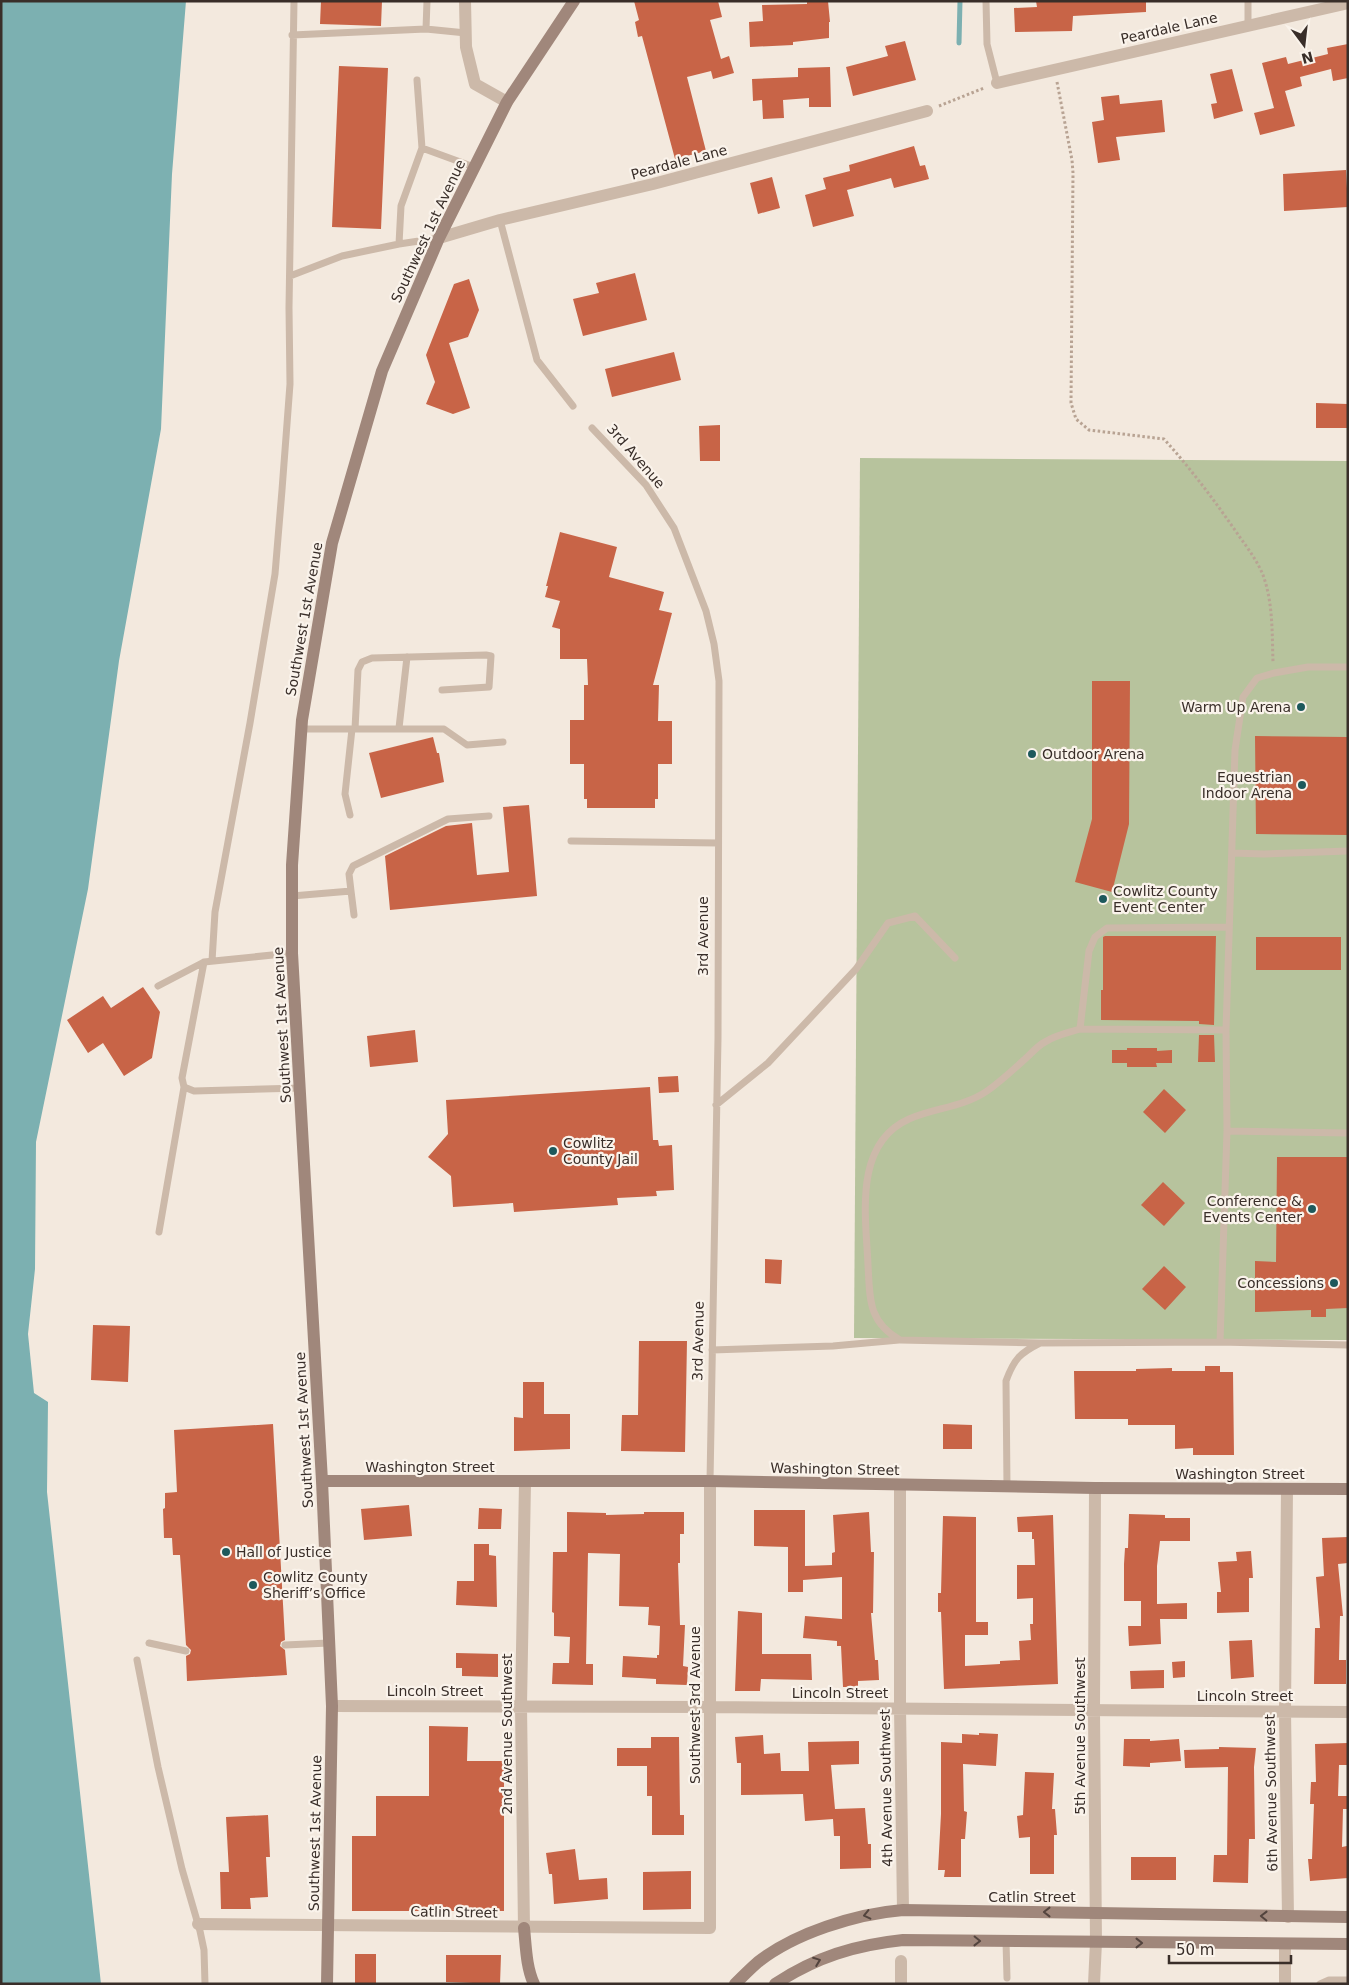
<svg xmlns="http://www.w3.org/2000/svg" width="1349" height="1985" font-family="'DejaVu Sans',sans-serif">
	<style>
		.green { fill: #b7c39d }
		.water { fill: #7cb0b1 }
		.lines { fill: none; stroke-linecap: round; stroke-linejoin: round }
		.stream { stroke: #7cb0b1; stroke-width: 5 }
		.building { fill: #c86447 }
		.path { stroke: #b8a393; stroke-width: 3; stroke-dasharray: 2.5 2.5; stroke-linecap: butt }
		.lane { stroke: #ccb9a9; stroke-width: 7 }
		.street { stroke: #ccb9a9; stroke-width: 12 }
		.secondary { stroke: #a0877b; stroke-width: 12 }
		.oneway { stroke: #53443e }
		.poi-dot { fill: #1d595c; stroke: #faf3eb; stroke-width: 2 }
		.labels { text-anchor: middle; stroke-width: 4.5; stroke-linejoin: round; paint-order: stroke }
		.street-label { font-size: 14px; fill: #392e29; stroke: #faf3eb }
		.poi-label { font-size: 14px; fill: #392e29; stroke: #faf3eb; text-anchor: start }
	</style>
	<rect width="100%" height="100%" fill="#f3e9de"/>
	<path class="green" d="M860,458L1348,461V1340L854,1338Z"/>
	<path class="water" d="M1,1H186L172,174L161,429L119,661L88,889L36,1142L35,1269L28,1334L34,1393L48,1402L47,1492L101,1984H1Z"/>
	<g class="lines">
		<path class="stream" d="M959,43L960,1"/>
	</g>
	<path class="building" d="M321,1H382L381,26L320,24Z
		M634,1H718L722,17L710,20L721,59L729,56L734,73L713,79L711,71L687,77L706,151L675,159L642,36L638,37L635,22L639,20Z
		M807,1H828L830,22H829V38L793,42V45L750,47L749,22L763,21L762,5L807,4Z
		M1036,1H1146V12L1073,16L1072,31L1015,32L1014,8L1037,7Z
		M905,41L916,80L853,96L846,67L888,56L885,46Z
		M1348,44V78L1333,81L1331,69L1300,77L1302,86L1285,91L1295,126L1260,135L1254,113L1274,108L1262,63L1286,57L1288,64L1328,54L1327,48Z
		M339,66L388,68L381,229L332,227Z
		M830,67L831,107H809V98L783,100L784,118L763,119L762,100L753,101L752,79L798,77V68Z
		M1232,69L1243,111L1214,119L1211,104L1217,103L1210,74Z
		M1119,95L1120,104L1162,100L1165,132L1116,137L1120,160L1098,163L1092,122L1104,120L1101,97Z
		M914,146L920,166L925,165L929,179L894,188L891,178L847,190L854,216L813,227L805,195L826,189L823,178L850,171L849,165Z
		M1346,170L1348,207L1284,211L1283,174Z
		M772,177L780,208L758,214L750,183Z
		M635,273L647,320L583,336L573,299L599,293L596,283Z
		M469,279L479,310L468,337L449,343L470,408L453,414L426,404L435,382L426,355L454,284Z
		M674,352L681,380L612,397L605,369Z
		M1316,403L1348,404V428H1316Z
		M720,425V461H700L699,426Z
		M560,532L617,547L609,577L664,592L659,610L672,613L653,685H659L658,721H672V764H658V799H655V808H587V799H584V764H570V720H584V685H588L587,659H560V629L552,627L560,601L545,597L548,586H546Z
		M1092,681H1130L1129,824L1112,892L1075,882L1092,819Z
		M1255,736L1348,737V835L1256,834Z
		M433,737L437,753H439L444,782L381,798L369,753Z
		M529,805L537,896L390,910L385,856L446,826L472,823L477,875L509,872L503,807Z
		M1105,936H1216L1214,1025L1199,1024V1021L1101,1020V990H1103V937Z
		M1256,937H1341V970H1256Z
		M143,987L160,1012L152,1058L124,1076L103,1043L88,1053L67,1020L103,996L111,1008Z
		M415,1030L418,1062L370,1067L367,1036Z
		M1199,1035H1214L1215,1062H1198Z
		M1127,1048H1157V1051L1172,1050V1063H1156L1157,1067H1127V1063H1112V1050H1127Z
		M678,1076L679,1092L659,1093L658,1077Z
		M650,1087L653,1140H658L659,1146L672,1145L674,1190L656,1191L657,1196L617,1198L618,1205L514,1212L513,1203L453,1207L451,1176L428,1157L448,1134L446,1100Z
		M1164,1089L1186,1110L1165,1133L1143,1112Z
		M1277,1157H1348V1308L1326,1309V1317H1311V1310L1255,1312V1261L1276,1262Z
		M1163,1182L1185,1203L1164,1226L1141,1205Z
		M765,1259L782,1260L781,1284L765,1283Z
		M1164,1266L1186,1287L1165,1310L1142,1289Z
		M93,1325L130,1326L128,1382L91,1380Z
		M639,1341H687L685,1452L621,1451L622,1415H638Z
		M1205,1366H1220V1372H1233L1234,1455H1193V1448L1175,1449V1425H1128V1419H1075L1074,1371H1136V1369L1172,1368V1371H1205Z
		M523,1382H544V1414H570V1449L514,1451V1417L523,1418Z
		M273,1424L285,1640L281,1642L280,1646L285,1650L287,1675L187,1681L186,1656L190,1654L191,1650L186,1645L180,1555H173L172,1538H164L163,1509L165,1508V1493L177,1492L174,1430Z
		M943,1424L972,1425V1449H943Z
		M409,1505L412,1536L364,1540L361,1509Z
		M479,1508L502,1509L501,1529H478Z
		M754,1510H805V1566L832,1565V1553L835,1552L833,1515L869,1512L871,1552H874L873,1613H871L875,1660H878L879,1680L858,1681V1687H843L841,1646H837V1641L803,1638L805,1616L842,1619V1577L803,1580V1592H788V1547L754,1546Z
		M567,1512L606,1513V1515L644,1514V1512H684V1534H680V1563H678L680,1625H685L683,1666L688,1667L687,1685L656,1684V1679L622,1677L623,1656L657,1658V1655H659L660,1626L648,1625L649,1607L619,1606L620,1554L588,1553L586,1664H593V1685L552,1684L553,1663H569L570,1637L554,1636V1613L552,1612L553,1552H567Z
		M1129,1514L1165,1515V1518H1190V1541H1160L1157,1566V1604L1187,1603V1619H1160L1161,1644L1129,1646L1128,1626H1141V1601H1124V1564L1125,1548H1128Z
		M1053,1515L1058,1684L944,1689L941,1612H938V1593H941L943,1516L976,1517V1622H988V1635H965V1666L1000,1664V1661L1020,1660L1019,1641L1031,1640L1030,1624H1033V1598L1017,1599V1565H1035L1034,1539H1032V1532H1018L1017,1517Z
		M1348,1537V1563L1338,1564L1343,1616H1340L1339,1660H1346V1684H1314L1315,1628H1320L1316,1577L1324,1576L1322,1538Z
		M474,1544H489V1555L496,1556L497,1607L456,1605L457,1581H474Z
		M1251,1551L1253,1578H1249V1612L1217,1613V1592H1221L1218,1562L1237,1561L1236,1552Z
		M738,1611L762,1613V1654H811L812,1680L761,1679L760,1691H735Z
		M1252,1640L1254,1677L1231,1679L1229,1641Z
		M456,1653L498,1654V1677L462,1676V1668H456Z
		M1185,1661V1677L1173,1678L1172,1662Z
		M1164,1670V1688L1131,1689L1130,1671Z
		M429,1726L468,1727L467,1761H504V1911H352V1836H376V1796H429Z
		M979,1733L998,1734L996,1766L963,1764L964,1811L967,1812L965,1839H961V1877H944L945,1870H938L941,1814V1742L962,1743V1734L979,1735Z
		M763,1735L764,1754L780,1753L781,1771H809L808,1742L859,1741V1764L831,1765L835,1809L865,1808L868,1844H871V1868L840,1869V1836H834L833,1819L805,1821L803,1794L741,1795V1763H737L735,1737Z
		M651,1737H679L680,1815H684V1835H652V1796H647V1766H617V1748H651Z
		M1124,1739H1150V1741L1179,1739L1181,1761L1150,1763V1767L1123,1766Z
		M1348,1743V1765H1339L1338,1796H1348V1809H1343L1342,1847L1347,1846L1348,1878L1310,1881L1308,1859H1312L1314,1804H1310L1311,1782H1316L1315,1744Z
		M1219,1747L1256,1748L1254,1767L1255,1839H1249L1248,1883L1213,1882L1214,1855H1227L1228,1767L1185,1768L1184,1750L1219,1749Z
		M1025,1772L1054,1773L1052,1809H1055L1057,1835H1054V1874H1030V1837L1019,1838L1017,1816L1023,1815Z
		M268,1815L270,1857H266L268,1897L250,1898L251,1909H221L220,1872H229L226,1817Z
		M575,1849L579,1880L607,1878L608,1899L554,1904L552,1874H549L546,1853Z
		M1131,1857H1176V1880H1131Z
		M691,1871V1909L643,1910V1872Z
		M355,1954H376V1984H355Z
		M446,1955H501L500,1984L446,1982Z"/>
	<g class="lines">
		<path class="path" d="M1057,82L1072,160L1073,173L1071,403L1076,419L1089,430L1164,439C1191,469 1214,500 1237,533C1246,546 1257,560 1263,575C1273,602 1272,633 1273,662
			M939,106L984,88"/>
		<path class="lane" d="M986,1L987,44L997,83
			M1248,1V26
			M426,29L427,1
			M292,35L426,29L466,33
			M417,80L422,148L401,206L399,244L439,238
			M422,148L474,167
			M500,220L537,360L573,406
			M290,276L342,256L399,244
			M592,428L646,485L674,528L706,611L714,644L719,681L718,1038L710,1481
			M399,728L407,657
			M302,729H444L467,745L503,742
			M355,729L358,670L362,662L372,658L486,655L491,656L489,687L442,690
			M350,815L345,794L352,729
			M571,841L718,843
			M1232,853L1264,854L1348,851
			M351,891L354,915
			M292,896L351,891L349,874L353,866L448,819L489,816
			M212,961L215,912L250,723L275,574L282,490L290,384L289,308L294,1
			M204,962L182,1078L184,1087L194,1091L300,1088
			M158,986L204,962L292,953
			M1080,1029L1089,951L1095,937L1107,928L1229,927
			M1226,1030L1235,750L1243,697L1257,678L1274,673L1308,667H1348
			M716,1105L768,1063L856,969L888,923L915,916L955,958
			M1348,1133L1227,1131L1220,1342L1348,1345
			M159,1232L184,1087
			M1040,1343L900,1340C868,1322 870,1299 868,1265C866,1217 853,1144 909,1119C934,1108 964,1107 987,1091C1000,1082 1013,1070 1025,1059C1031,1054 1037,1046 1045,1042C1056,1035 1068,1033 1080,1029L1226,1030L1227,1131
			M712,1350L833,1346L899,1340
			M1007,1487L1006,1381C1014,1359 1020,1353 1040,1343L1220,1342
			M149,1643L186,1651
			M285,1645L329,1643
			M137,1660L158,1767L182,1869L200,1931L204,1950L205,1984
			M1006,1941L1007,1978
			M1320,1984L1329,1980H1348"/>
		<path class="street" d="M465,1L466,47L475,84L507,102
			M997,83L1348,3
			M439,238L500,220L653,184L927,111
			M900,1486V1708L903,1910
			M1287,1489L1285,1711L1288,1917
			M332,1706L709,1707L1348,1712
			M198,1924L710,1928V1481
			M524,1928L521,1706L525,1482
			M901,1984V1961
			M1094,1984L1096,1942L1094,1711L1095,1488
			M1285,1984V1944"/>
		<path class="secondary" d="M322,1481H710L1095,1488L1348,1489
			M524,1928C526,1946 526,1967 534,1984
			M327,1984L332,1706L322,1481L292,953V865L302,720L332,543L382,371L439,238L507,102L574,1
			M735,1984C742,1977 750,1969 758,1962C795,1933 855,1914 903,1910L1348,1917
			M775,1984C816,1957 855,1945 903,1940L1348,1944"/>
	</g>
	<defs><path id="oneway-chevron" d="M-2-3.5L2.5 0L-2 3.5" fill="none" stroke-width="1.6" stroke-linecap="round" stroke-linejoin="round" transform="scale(1.25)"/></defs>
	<g class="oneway">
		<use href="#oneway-chevron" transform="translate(1047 1912) rotate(180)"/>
		<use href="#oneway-chevron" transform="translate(867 1915) rotate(167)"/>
		<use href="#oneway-chevron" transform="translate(1264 1916) rotate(-179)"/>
		<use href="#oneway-chevron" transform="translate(977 1941) rotate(1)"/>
		<use href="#oneway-chevron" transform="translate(1139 1943)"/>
		<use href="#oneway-chevron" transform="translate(817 1961) rotate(-21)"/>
	</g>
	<g class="poi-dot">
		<circle cx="1301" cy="707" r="5"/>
		<circle cx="1032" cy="754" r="5"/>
		<circle cx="1302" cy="785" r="5"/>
		<circle cx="1103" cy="899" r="5"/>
		<circle cx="553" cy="1151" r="5"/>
		<circle cx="1312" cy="1209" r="5"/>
		<circle cx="1334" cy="1283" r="5"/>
		<circle cx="226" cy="1552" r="5"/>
		<circle cx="253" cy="1585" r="5"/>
	</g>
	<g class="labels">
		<g class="street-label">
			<text transform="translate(1169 28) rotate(-13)" y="5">Peardale Lane</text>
			<text transform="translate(679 162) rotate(-15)" y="5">Peardale Lane</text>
			<text transform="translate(428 231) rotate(-65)" y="5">Southwest 1st Avenue</text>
			<text transform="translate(636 456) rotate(49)" y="5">3rd Avenue</text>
			<text transform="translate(304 619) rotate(-80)" y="5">Southwest 1st Avenue</text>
			<text transform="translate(703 936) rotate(-90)" y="5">3rd Avenue</text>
			<text transform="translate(282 1025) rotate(-93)" y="5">Southwest 1st Avenue</text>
			<text transform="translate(698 1341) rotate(-89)" y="5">3rd Avenue</text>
			<text transform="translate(304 1430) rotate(-93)" y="5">Southwest 1st Avenue</text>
			<text x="430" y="1472">Washington Street</text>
			<text transform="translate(835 1469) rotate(1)" y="5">Washington Street</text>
			<text x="1240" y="1479">Washington Street</text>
			<text x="435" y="1696">Lincoln Street</text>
			<text x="840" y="1698">Lincoln Street</text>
			<text x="1245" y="1701">Lincoln Street</text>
			<text transform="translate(695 1705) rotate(-90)" y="5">Southwest 3rd Avenue</text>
			<text transform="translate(507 1734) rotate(-90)" y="5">2nd Avenue Southwest</text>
			<text transform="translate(1080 1736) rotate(-90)" y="5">5th Avenue Southwest</text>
			<text transform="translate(886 1788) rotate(-91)" y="5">4th Avenue Southwest</text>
			<text transform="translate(1271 1793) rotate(-91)" y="5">6th Avenue Southwest</text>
			<text transform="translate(315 1833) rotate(-89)" y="5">Southwest 1st Avenue</text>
			<text x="1032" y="1902">Catlin Street</text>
			<text transform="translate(454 1912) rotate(1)" y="5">Catlin Street</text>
		</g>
		<g class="poi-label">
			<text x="1291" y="712" text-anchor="end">Warm Up Arena</text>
			<text x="1042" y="759">Outdoor Arena</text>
			<text x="1292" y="782" text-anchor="end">Equestrian<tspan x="1292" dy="16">Indoor Arena</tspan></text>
			<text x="1113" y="896">Cowlitz County<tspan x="1113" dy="16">Event Center</tspan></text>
			<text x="563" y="1148">Cowlitz<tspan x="563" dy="16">County Jail</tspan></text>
			<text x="1302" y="1206" text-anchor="end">Conference &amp;<tspan x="1302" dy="16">Events Center</tspan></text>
			<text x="1324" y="1288" text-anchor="end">Concessions</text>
			<text x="236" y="1557">Hall of Justice</text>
			<text x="263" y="1582">Cowlitz County<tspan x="263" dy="16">Sheriff’s Office</tspan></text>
		</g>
	</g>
	<rect width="1349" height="1985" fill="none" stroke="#392e29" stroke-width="5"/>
	<g transform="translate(1304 45) rotate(165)" stroke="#faf3eb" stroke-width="4" paint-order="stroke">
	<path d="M0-4L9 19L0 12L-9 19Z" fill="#392e29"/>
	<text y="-8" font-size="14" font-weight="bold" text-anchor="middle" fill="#392e29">N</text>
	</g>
	<path d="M1169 1955v8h122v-8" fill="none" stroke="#392e29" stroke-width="2.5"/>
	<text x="1176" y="1955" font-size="15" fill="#392e29" stroke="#faf3eb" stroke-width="4" paint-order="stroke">50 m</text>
</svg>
